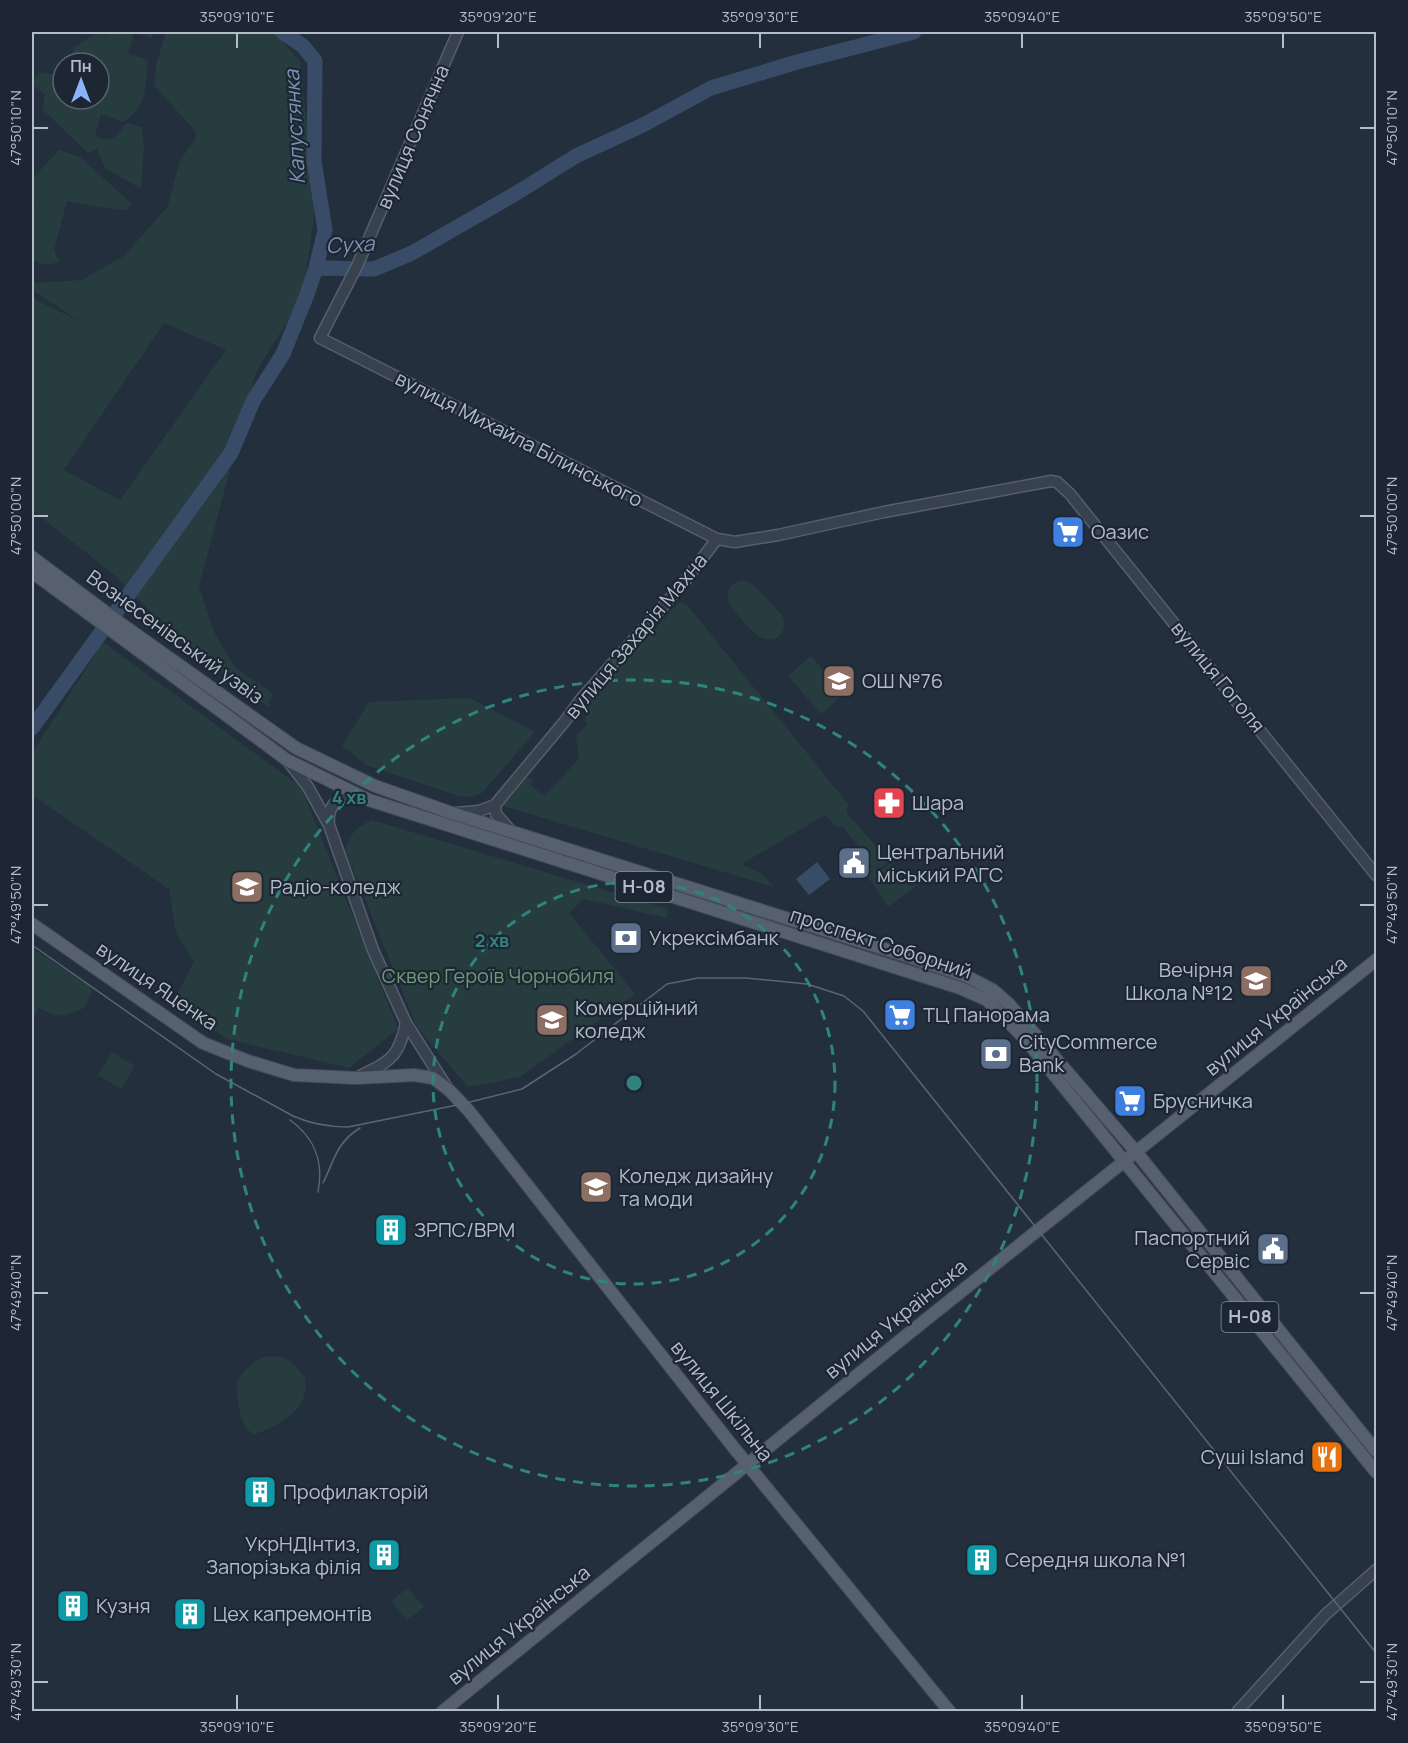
<svg xmlns="http://www.w3.org/2000/svg" width="1408" height="1743" font-family="Manrope,sans-serif">
	<style>
		.green { fill: #263c3f; fill-rule: evenodd }
		.water { fill: #394c67 }
		.lines { fill: none; stroke-linecap: round; stroke-linejoin: round }
		.river { stroke: #394c67; stroke-width: 15 }
		.minor-casing { stroke: #565f6c; stroke-width: 13 }
		.major-casing { stroke: #414a57; stroke-width: 14 }
		.minor { stroke: #38414e; stroke-width: 10 }
		.major { stroke: #56606e; stroke-width: 12 }
		.tram { stroke: #5a6575; stroke-width: 1.5 }
		.ticks { fill: none; stroke: #b4bcc9; stroke-width: 2 }
		.ring { fill: none; stroke: #308480; stroke-width: 3; stroke-dasharray: 10 8 }
		.labels { text-anchor: middle; stroke-width: 4.5; stroke-linejoin: round; paint-order: stroke }
		.shield { fill: #1d2633; stroke: #878f9c; stroke-width: 1.5 }
		.shield-label { font-size: 18px; font-weight: bold; fill: #b4bcc9 }
		.street-label { font-size: 20px; fill: #b4bcc9; stroke: #1d2633 }
		.poi-label { font-size: 20px; fill: #b4bcc9; stroke: #1d2633; text-anchor: start }
		.park-label { font-size: 20px; fill: #6b9a76; stroke: #1d2633 }
		.water-label { font-size: 21px; font-style: italic; fill: #7c92b1; stroke: #1d2633 }
		.centre { fill: #308480; stroke: #1d2633; stroke-width: 3 }
		.ring-label { font-size: 18px; text-anchor: middle; font-weight: bold; fill: #308480; stroke: #1d2633; stroke-width: 4.5; stroke-linejoin: round; paint-order: stroke }
		.neatline { fill: none; stroke: #b4bcc9; stroke-width: 2 }
		.ticks-label { font-size: 15px; text-anchor: middle; fill: #b4bcc9 }
	</style>
	<rect width="100%" height="100%" fill="#242f3e"/>
	<path class="green" d="M97,32L105,36L108,32H154L152,38L134,33L128,53L148,60C145,86 148,107 123,122L101,114L95,136C113,144 116,136 127,123L142,127L144,148L141,189L105,168L97,149L88,153L42,109L45,95L32,84L39,72L58,75L63,70V99H99V63H68L75,47Z
		M166,32H279L278,37L300,61L315,209L303,296L256,372L199,586L214,632L235,667L273,694L268,707L174,636L117,577L32,510V298L79,321L32,290V283L82,280L125,255L168,206L180,160L195,140L196,132L154,85L156,65ZM164,323L226,350L120,500L64,470Z
		M59,150L80,157L131,203L127,210L97,207L67,201L54,250L59,262L47,265L32,261V213L35,201L32,196V179Z
		M742,580L752,583L782,615C790,630 776,646 760,637C751,632 734,611 728,602C726,590 731,583 742,580Z
		M680,601L688,606L844,799L848,804L846,812L889,861L880,868L872,865L881,870L891,864L910,886L919,884L888,907L866,874L867,868L870,867L868,859L844,828L836,826L825,815L742,864L762,874L774,887L506,807L501,803L524,776L533,780L531,785L544,796L579,759L576,736L587,725L585,720L590,698L610,679Z
		M103,642L301,787L398,1029L349,1068L227,1039L173,1002L194,962L176,933L169,889L32,795V753Z
		M811,656L844,694L821,714L788,676Z
		M470,698L535,732L482,793L471,797L459,796L366,765L342,746L369,702Z
		M372,820L668,909L667,918L584,899L569,913L635,994L520,1077L468,1087L417,1027L345,850C350,834 356,827 372,820Z
		M32,948L91,987L92,992L84,1008C62,1017 61,1019 39,1008L32,1021Z
		M112,1052L135,1066L121,1089L98,1075Z
		M270,1356C287,1356 296,1364 305,1378C306,1386 305,1395 302,1402C295,1415 268,1432 253,1434C237,1423 239,1402 236,1383C242,1371 256,1358 270,1356Z
		M408,1588L424,1607L407,1620L391,1601Z"/>
	<path class="water" d="M817,862L830,879L809,895L796,879Z"/>
	<g class="lines">
		<path class="river" d="M282,32L303,46L315,61L314,161L325,230L316,268
			M32,728L231,453L253,401L283,354L306,297L316,268L374,269L412,253L515,194L576,156L643,125L711,88L797,62L914,32"/>
		<defs>
			<path id="minor" d="M458,32L357,266L320,338L717,539
				M287,760L308,787L329,825L373,950L406,1023L448,1089
				M495,805L496,814L510,830
				M456,813L479,811L495,805L565,721L581,699L681,586L717,539L735,542L778,535L884,512L1051,481L1057,482L1070,494L1376,875
				M329,825C327,805 336,801 352,792
				M358,1077C389,1061 398,1060 406,1023
				M1237,1712L1325,1615L1376,1570"/>
			<path id="major" d="M32,557L127,628L296,748L375,786L452,813L910,957L966,976L993,990L1009,1004L1137,1153L1376,1451
				M32,572L287,760L369,800L960,988L987,1000L1025,1039L1376,1472
				M32,924L203,1043L248,1061L294,1075L356,1078L414,1075L433,1078L449,1090L469,1111L734,1448L950,1712
				M442,1712L908,1334L1376,960"/>
		</defs>
		<use href="#minor" class="minor-casing"/>
		<use href="#major" class="major-casing"/>
		<use href="#minor" class="minor"/>
		<use href="#major" class="major"/>
		<path class="tram" d="M32,945L216,1074L293,1116C311,1124 328,1127 348,1127L462,1104L522,1089L576,1054L667,984L698,978H746L807,984L844,996L863,1011L1376,1653
			M290,1120C315,1138 324,1161 318,1192
			M323,1183C335,1159 336,1143 360,1128"/>
	</g>
	<path class="ticks" d="M237,33V48M498,33V48M760,33V48M1022,33V48M1283,33V48M33,128H48M1360,128H1375M33,516H48M1360,516H1375M33,905H48M1360,905H1375M33,1293H48M1360,1293H1375M33,1682H48M1360,1682H1375M237,1695V1710M498,1695V1710M760,1695V1710M1022,1695V1710M1283,1695V1710"/>
	<g class="ring">
		<circle cx="634" cy="1083" r="201"/>
		<circle cx="634" cy="1083" r="403"/>
	</g>
	<defs>
		<symbol id="supermarket-square" viewBox="-11 -11 22 22"><rect x="-9" y="-9" width="18" height="18" rx="4" fill="#3f7fe0" stroke="#1d2633"/><path d="M-6-5.5h2.5l.6 2H6L4.5 2H-2.5L-4.4-4H-6ZM-1.5 3.2a1.3 1.3 0 1 0 .1 0ZM3 3.2a1.3 1.3 0 1 0 .1 0Z" fill="#fff"/></symbol>
		<symbol id="school-square" viewBox="-11 -11 22 22"><rect x="-9" y="-9" width="18" height="18" rx="4" fill="#8d6e63" stroke="#1d2633"/><path d="M0-5L7-2L0 1L-7-2ZM-4 1L0 2.5L4 1V4Q0 6-4 4Z" fill="#fff"/></symbol>
		<symbol id="pharmacy-square" viewBox="-11 -11 22 22"><rect x="-9" y="-9" width="18" height="18" rx="4" fill="#e0444e" stroke="#1d2633"/><path d="M-2-6h4v4h4v4h-4v4h-4v-4h-4v-4h4Z" fill="#fff"/></symbol>
		<symbol id="civic-square" viewBox="-11 -11 22 22"><rect x="-9" y="-9" width="18" height="18" rx="4" fill="#5c6f8a" stroke="#1d2633"/><path d="M-.6-6.5H3V-4.5H.6V-3L4-1V1h2V6H-6V1h2V-1L-.6-3ZM-1.2 2.5V6h2.4V2.5Z" fill="#fff"/></symbol>
		<symbol id="university-square" viewBox="-11 -11 22 22"><rect x="-9" y="-9" width="18" height="18" rx="4" fill="#8d6e63" stroke="#1d2633"/><path d="M0-5L7-2L0 1L-7-2ZM-4 1L0 2.5L4 1V4Q0 6-4 4Z" fill="#fff"/></symbol>
		<symbol id="bank-square" viewBox="-11 -11 22 22"><rect x="-9" y="-9" width="18" height="18" rx="4" fill="#5c6f8a" stroke="#1d2633"/><path d="M-6-4H6V4H-6ZM0-2.3a2.3 2.3 0 1 0 0 4.6a2.3 2.3 0 1 0 0-4.6Z" fill="#fff"/></symbol>
		<symbol id="building-square" viewBox="-11 -11 22 22"><rect x="-9" y="-9" width="18" height="18" rx="4" fill="#0f9aa8" stroke="#1d2633"/><path d="M-4-6H4V6H1V3H-1V6H-4ZM-2.5-4.3h1.7v1.8h-1.7ZM.8-4.3h1.7v1.8H.8ZM-2.5-1h1.7V.8h-1.7ZM.8-1h1.7V.8H.8Z" fill="#fff"/></symbol>
		<symbol id="restaurant-square" viewBox="-11 -11 22 22"><rect x="-9" y="-9" width="18" height="18" rx="4" fill="#e8710a" stroke="#1d2633"/><path d="M-5-6h1v4h1v-4h1v4h1v-4h1v5L-1.5 .5V6h-2V.5L-5-1ZM5-6V6H3V1.5H1.5Q1.5-4 5-6Z" fill="#fff"/></symbol>
	</defs>
	<g fill-rule="evenodd">
		<use href="#supermarket-square" x="1049" y="513" width="38" height="38"/>
		<use href="#school-square" x="820" y="662" width="38" height="38"/>
		<use href="#pharmacy-square" x="870" y="784" width="38" height="38"/>
		<use href="#civic-square" x="835" y="844" width="38" height="38"/>
		<use href="#university-square" x="228" y="868" width="38" height="38"/>
		<use href="#bank-square" x="607" y="919" width="38" height="38"/>
		<use href="#school-square" x="1237" y="962" width="38" height="38"/>
		<use href="#supermarket-square" x="881" y="996" width="38" height="38"/>
		<use href="#university-square" x="533" y="1001" width="38" height="38"/>
		<use href="#bank-square" x="977" y="1035" width="38" height="38"/>
		<use href="#supermarket-square" x="1111" y="1082" width="38" height="38"/>
		<use href="#university-square" x="577" y="1168" width="38" height="38"/>
		<use href="#building-square" x="372" y="1211" width="38" height="38"/>
		<use href="#civic-square" x="1254" y="1230" width="38" height="38"/>
		<use href="#restaurant-square" x="1308" y="1438" width="38" height="38"/>
		<use href="#building-square" x="241" y="1473" width="38" height="38"/>
		<use href="#building-square" x="365" y="1536" width="38" height="38"/>
		<use href="#building-square" x="963" y="1541" width="38" height="38"/>
		<use href="#building-square" x="54" y="1587" width="38" height="38"/>
		<use href="#building-square" x="171" y="1595" width="38" height="38"/>
	</g>
	<g class="labels">
		<g class="shield">
			<rect x="615.5" y="872" width="57" height="30" rx="4.5"/>
			<rect x="1221.5" y="1302" width="57" height="30" rx="4.5"/>
		</g>
		<g class="shield-label">
			<text x="644" y="893">Н-08</text>
			<text x="1250" y="1323">Н-08</text>
		</g>
		<g class="street-label">
			<text transform="translate(413 137) rotate(-67)" y="7">вулиця Сонячна</text>
			<text transform="translate(519 439) rotate(27)" y="7">вулиця Михайла Білинського</text>
			<text transform="translate(636 636) rotate(-50)" y="7">вулиця Захарія Махна</text>
			<text transform="translate(175 637) rotate(36)" y="7">Вознесенівський узвіз</text>
			<text transform="translate(1218 677) rotate(51)" y="7">вулиця Гоголя</text>
			<text transform="translate(881 943) rotate(18)" y="7">проспект Соборний</text>
			<text transform="translate(157 986) rotate(34)" y="7">вулиця Яценка</text>
			<text transform="translate(1276 1016) rotate(-39)" y="7">вулиця Українська</text>
			<text transform="translate(896 1319) rotate(-39)" y="7">вулиця Українська</text>
			<text transform="translate(722 1401) rotate(51)" y="7">вулиця Шкільна</text>
			<text transform="translate(519 1625) rotate(-39)" y="7">вулиця Українська</text>
		</g>
		<g class="poi-label">
			<text x="1091" y="539">Оазис</text>
			<text x="862" y="688">ОШ №76</text>
			<text x="912" y="810">Шара</text>
			<text x="877" y="859">Центральний<tspan x="877" dy="23">міський РАГС</tspan></text>
			<text x="270" y="894">Радіо-коледж</text>
			<text x="649" y="945">Укрексімбанк</text>
			<text x="1233" y="977" text-anchor="end">Вечірня<tspan x="1233" dy="23">Школа №12</tspan></text>
			<text x="575" y="1015">Комерційний<tspan x="575" dy="23">коледж</tspan></text>
			<text x="923" y="1022">ТЦ Панорама</text>
			<text x="1019" y="1049">CityCommerce<tspan x="1019" dy="23">Bank</tspan></text>
			<text x="1153" y="1108">Брусничка</text>
			<text x="619" y="1183">Коледж дизайну<tspan x="619" dy="23">та моди</tspan></text>
			<text x="414" y="1237">ЗРПС/ВРМ</text>
			<text x="1250" y="1245" text-anchor="end">Паспортний<tspan x="1250" dy="23">Сервіс</tspan></text>
			<text x="1304" y="1464" text-anchor="end">Суші Island</text>
			<text x="283" y="1499">Профилакторій</text>
			<text x="361" y="1551" text-anchor="end">УкрНДІнтиз,<tspan x="361" dy="23">Запорізька філія</tspan></text>
			<text x="1005" y="1567">Середня школа №1</text>
			<text x="96" y="1613">Кузня</text>
			<text x="213" y="1621">Цех капремонтів</text>
		</g>
		<g class="park-label">
			<text x="498" y="983">Сквер Героїв Чорнобиля</text>
		</g>
		<g class="water-label">
			<text transform="translate(295 127) rotate(-93)" y="7">Капустянка</text>
			<text transform="translate(350 245) rotate(-3)" y="7">Суха</text>
		</g>
	</g>
	<circle cx="634" cy="1083" r="9" class="centre"/>
	<g class="ring-label">
		<text x="349" y="804">4 хв</text>
		<text x="492" y="947">2 хв</text>
	</g>
	<rect width="1408" height="1743" fill="none" stroke="#1d2633" stroke-width="66"/>
	<g transform="translate(81 81)"><circle r="28" fill="#1d2633" stroke="#59626f" stroke-width="1.5"/>
	<path d="M0-4.5L10 22L0 15L-10 22Z" fill="#8ab4f8"/>
	<text y="-9" font-size="16" font-weight="bold" text-anchor="middle" fill="#b4bcc9">Пн</text>
	</g>
	<rect x="33" y="33" width="1342" height="1677" class="neatline"/>
	<g class="ticks-label">
		<text x="237" y="22">35°09'10"E</text>
		<text x="498" y="22">35°09'20"E</text>
		<text x="760" y="22">35°09'30"E</text>
		<text x="1022" y="22">35°09'40"E</text>
		<text x="1283" y="22">35°09'50"E</text>
		<text transform="translate(16 128) rotate(-90)" y="5">47°50'10"N</text>
		<text transform="translate(1392 128) rotate(-90)" y="5">47°50'10"N</text>
		<text transform="translate(16 516) rotate(-90)" y="5">47°50'00"N</text>
		<text transform="translate(1392 516) rotate(-90)" y="5">47°50'00"N</text>
		<text transform="translate(16 905) rotate(-90)" y="5">47°49'50"N</text>
		<text transform="translate(1392 905) rotate(-90)" y="5">47°49'50"N</text>
		<text transform="translate(16 1293) rotate(-90)" y="5">47°49'40"N</text>
		<text transform="translate(1392 1293) rotate(-90)" y="5">47°49'40"N</text>
		<text transform="translate(16 1682) rotate(-90)" y="5">47°49'30"N</text>
		<text transform="translate(1392 1682) rotate(-90)" y="5">47°49'30"N</text>
		<text x="237" y="1732">35°09'10"E</text>
		<text x="498" y="1732">35°09'20"E</text>
		<text x="760" y="1732">35°09'30"E</text>
		<text x="1022" y="1732">35°09'40"E</text>
		<text x="1283" y="1732">35°09'50"E</text>
	</g>
</svg>
